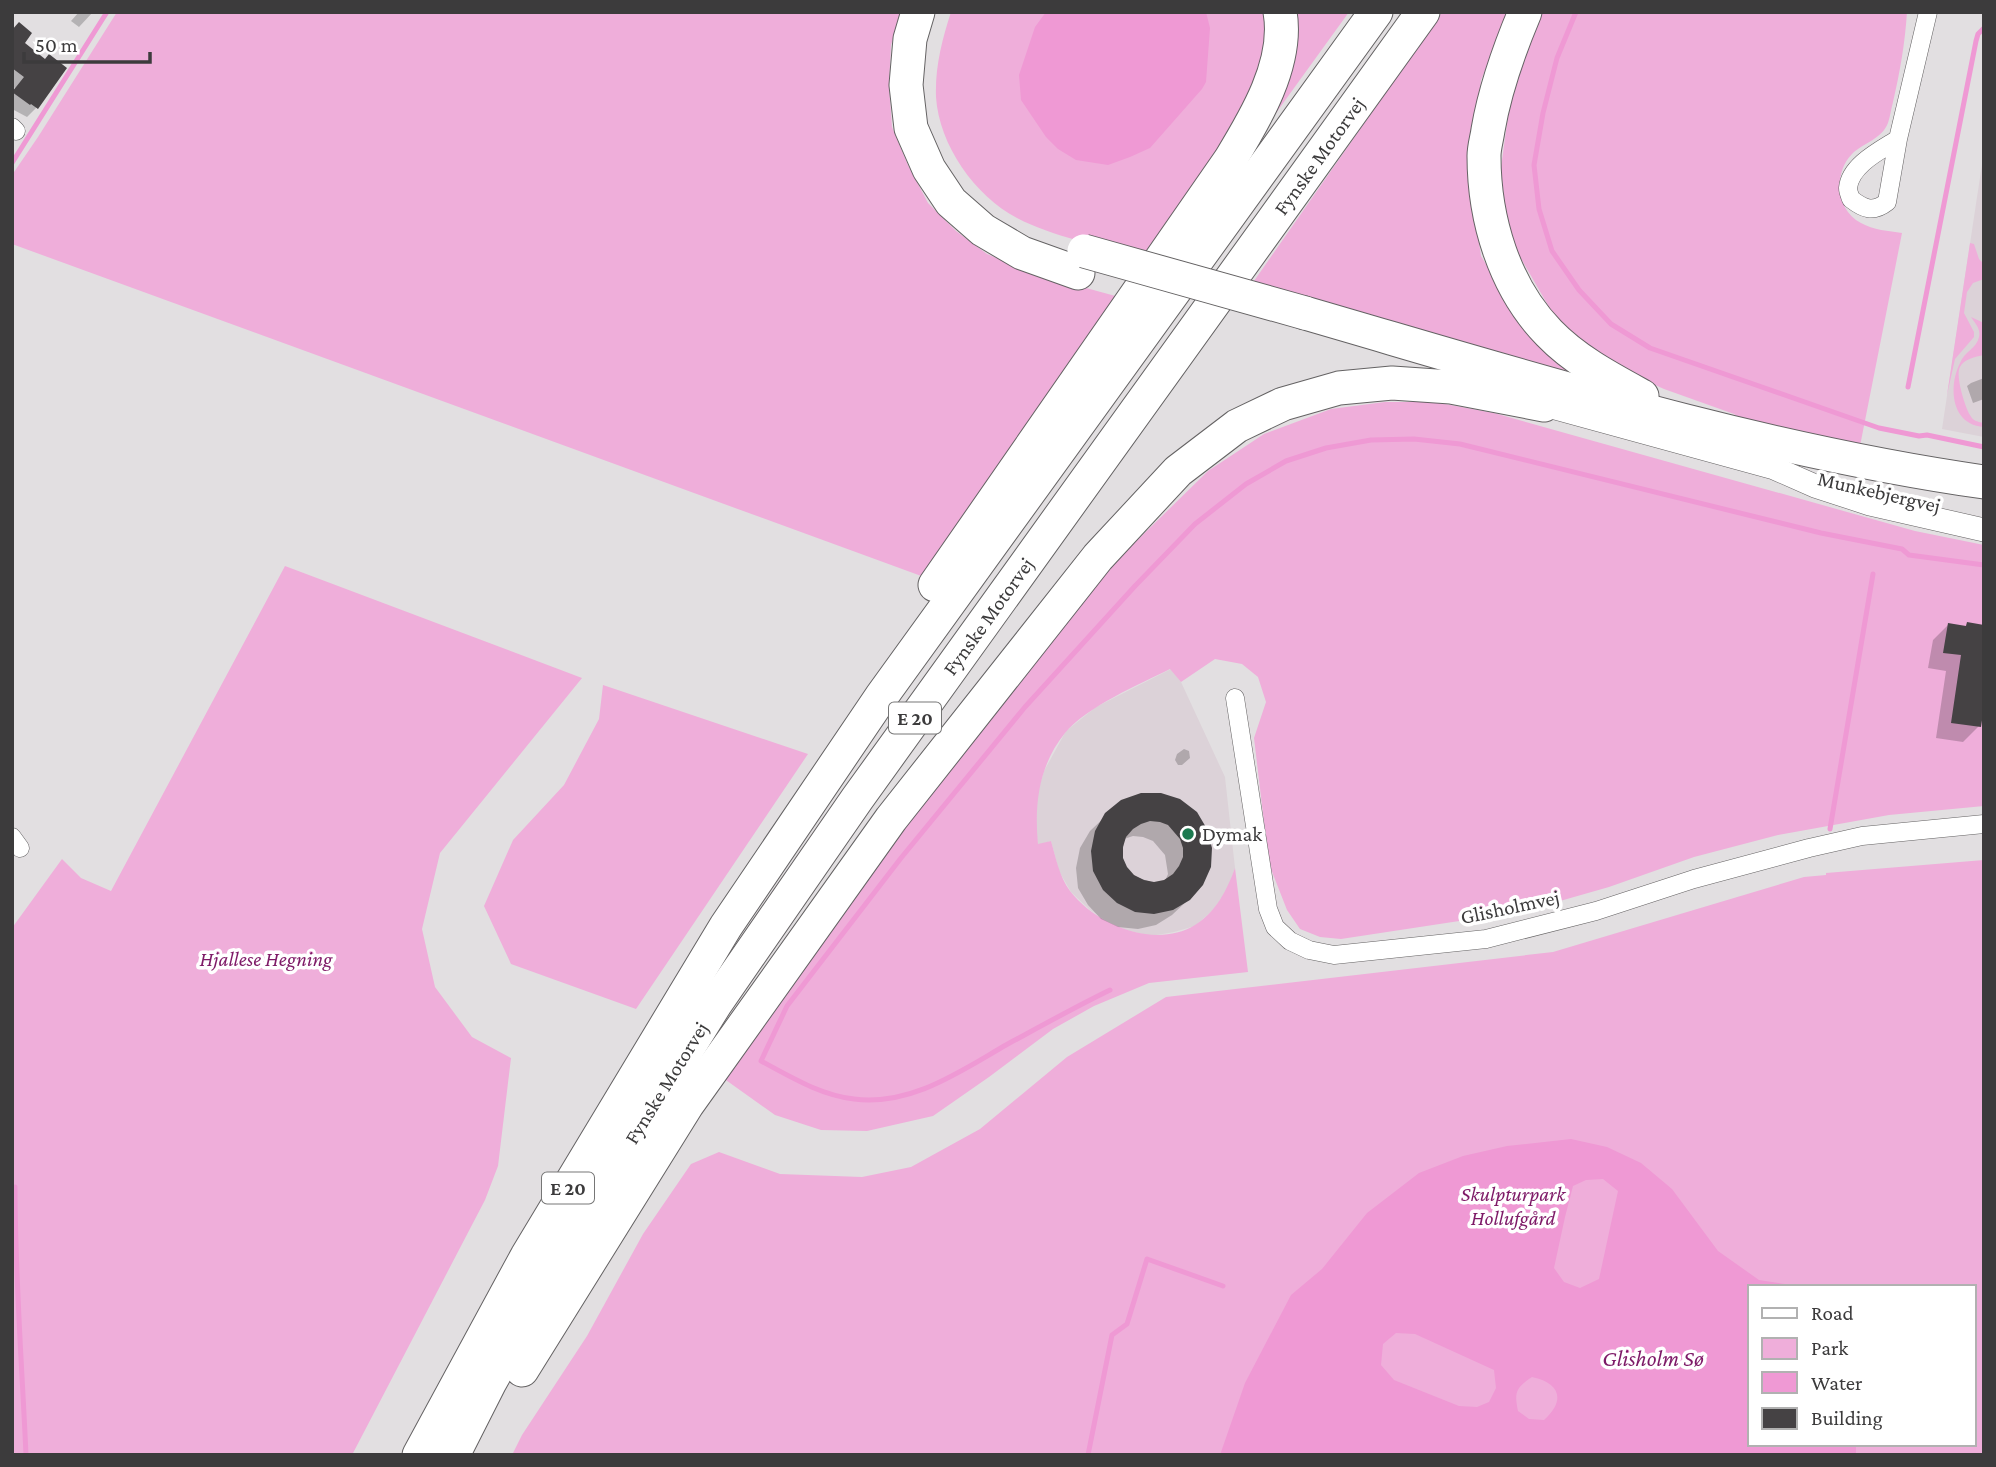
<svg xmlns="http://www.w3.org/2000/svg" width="1996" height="1467" font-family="'Crimson Pro',serif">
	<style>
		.built { fill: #dcd2d8 }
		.green { fill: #efaeda; fill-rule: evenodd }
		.water { fill: #ef99d4; fill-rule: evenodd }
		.shadow { fill: #0003; fill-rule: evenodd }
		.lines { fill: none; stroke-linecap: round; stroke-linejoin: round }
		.stream { stroke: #ef99d4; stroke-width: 5 }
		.building { fill: #454244; fill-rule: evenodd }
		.minor-casing { stroke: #646263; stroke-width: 19 }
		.tertiary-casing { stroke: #646263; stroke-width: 24 }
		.motorway-casing { stroke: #646263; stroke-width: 35 }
		.minor { stroke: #fff; stroke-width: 18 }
		.tertiary { stroke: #fff; stroke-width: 23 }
		.motorway { stroke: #fff; stroke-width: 33 }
		.motorway-bridge-casing { stroke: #646263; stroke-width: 35; stroke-linecap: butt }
		.motorway-bridge { stroke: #fff; stroke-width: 33 }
		.poi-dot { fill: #1c7a50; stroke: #fff; stroke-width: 2.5 }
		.labels { text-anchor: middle; stroke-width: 7; stroke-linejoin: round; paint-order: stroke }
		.shield { fill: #fff; stroke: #767676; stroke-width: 2 }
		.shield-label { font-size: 19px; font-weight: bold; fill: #3c3b3c }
		.street-label { font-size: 21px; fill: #3c3b3c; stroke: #fff }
		.poi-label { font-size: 21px; fill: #3c3b3c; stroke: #fff; text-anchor: start }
		.park-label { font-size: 21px; font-style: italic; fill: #7e1a67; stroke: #fff }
		.water-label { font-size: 23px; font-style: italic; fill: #7d1967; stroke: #fff }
	</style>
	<rect width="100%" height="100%" fill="#e2dfe1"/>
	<path class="built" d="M1984,151V437L1942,429Z
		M1171,669L1181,682L1225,777L1235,868L1227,890L1213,910L1195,926L1174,932L1151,936L1126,930L1108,922L1090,910L1071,892L1059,871L1051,841L1038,845L1035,819L1038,791L1044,771L1066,731L1096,707Z"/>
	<path class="green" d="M117,12H901L891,45L889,86L892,127L908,165L928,203L956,231L987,254L1035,274L1119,297L924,577L12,244V175L38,137Z
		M951,12H1269L1270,23L1254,100L1146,258C1104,246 1055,238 1017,218C975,196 939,145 936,97C935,67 942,40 951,12Z
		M1290,12H1349L1268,124Z
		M1442,12H1510L1481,80L1470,181L1481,256L1530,336L1591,384L1254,281Z
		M1540,12H1907C1905,43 1900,72 1893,102C1891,109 1890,117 1888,123C1881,140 1864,142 1852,154C1833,173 1836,211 1861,223C1873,230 1889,231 1902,233L1860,446L1744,422L1734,414L1664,389L1613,366L1582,343L1553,314L1516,250L1505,208L1501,168L1510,101Z
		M1970,243L1974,244L1979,259L1984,264V279L1973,283L1967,292L1964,313L1974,332V337L1955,359L1947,395Z
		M1971,317L1984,323V355C1975,357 1964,359 1960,367C1955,375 1965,407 1970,415C1973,421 1978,422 1984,423V427C1951,425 1948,387 1960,363C1964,352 1977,348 1979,337C1981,329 1975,323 1971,317Z
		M1385,402H1434L1494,413L1915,531L1984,545V806L1889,815L1778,835L1694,857L1609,887L1525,911L1341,939L1320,937L1300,929L1287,910L1269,864L1254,738L1266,702L1258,677L1242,664L1215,659L1181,682L1170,669C1140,684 1086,707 1065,733C1039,765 1034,804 1038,844L1051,841C1056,858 1059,876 1070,891C1097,926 1156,949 1195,925C1216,912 1227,890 1235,868L1248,972L1149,983L1094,1006L1053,1029L989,1077L933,1116L867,1131L821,1130L775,1115L723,1078L876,863L1112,565L1208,471L1264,434L1331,409Z
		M285,566L582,678L440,853L422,929L435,987L472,1037L511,1058L498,1166L485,1200L352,1455H12V928L62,859L81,878L111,891Z
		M603,685L808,754L636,1009L511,964L484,906L513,840L564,785L599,719Z
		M1984,860V1455H512L522,1435L587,1336L643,1234L691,1164L719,1152L780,1174L862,1177L911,1167L980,1129L1067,1057L1166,997L1553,952L1804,877L1826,875V873ZM1749,1287H1973V1444H1749Z"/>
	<path class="water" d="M1046,12H1206L1210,28L1206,82L1202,89L1150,148L1130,157L1108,165L1076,160L1058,149L1046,137L1021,100L1019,75L1035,27Z
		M1571,1139L1607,1147L1641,1163L1672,1189L1718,1251L1759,1280L1805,1287H1749V1444H1856V1455H1220L1245,1383L1291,1295L1322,1269L1367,1213L1419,1173L1463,1156L1507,1146ZM1603,1179L1618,1191L1599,1279L1580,1288L1564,1282L1554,1268L1565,1217L1573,1186L1586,1180ZM1396,1333L1415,1334L1494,1370L1496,1388L1489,1402L1477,1407L1459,1406L1394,1380L1381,1365L1383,1344ZM1532,1377C1560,1383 1566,1400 1544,1420L1529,1419L1518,1411C1514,1392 1516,1388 1532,1377Z"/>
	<path class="shadow" d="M79,12H93L79,27L71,21Z
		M12,31L22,43L36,108L27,117L12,109V92L15,88L12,86Z
		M1984,378V399L1973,403L1967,386L1971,383Z
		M1967,624L1979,726L1963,742L1936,738L1946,671L1928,668L1933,640L1948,625L1965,627Z
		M1184,749L1189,751L1190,758L1182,765H1178L1175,760L1177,754Z
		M1180,801L1189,899L1172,915L1156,925L1138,929L1118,927L1101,919L1088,905L1078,888L1076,868L1080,848L1090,831L1107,815ZM1133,836L1143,837L1153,841L1165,855L1168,874L1165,881L1154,883L1133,876L1126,868L1122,858L1124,839Z"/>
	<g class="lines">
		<path class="stream" d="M1576,12L1557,58L1543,113L1534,165L1539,209L1552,251L1579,290L1611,324L1650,348L1879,428L1919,436L1927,435L1984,447
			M12,163L107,12
			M1908,387L1976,41L1978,34L1984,28
			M1830,829L1873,574
			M1110,990C1075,1007 1041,1026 1006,1045C959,1072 911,1106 854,1099C820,1095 791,1077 761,1061L787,1006L901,858L1025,707L1135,586L1195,524L1246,484L1286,461L1326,448L1371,440L1414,439L1460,444L1821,533L1902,549L1909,555L1984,565
			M15,1187C15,1276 22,1365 26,1455
			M1088,1455L1112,1335L1127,1324L1147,1259L1223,1286"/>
	</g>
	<path class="building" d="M19,22L32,33L25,43L45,59L49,54L67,68L38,109L31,104L30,105L12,92L24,77L12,68V30Z
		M1967,622L1984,625V707L1981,727L1951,723L1961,655L1943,653L1948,623L1966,626Z
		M1141,793H1161L1180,799L1197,812L1207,829L1212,848L1211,867L1203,885L1190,900L1173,910L1154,914L1135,912L1117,903L1103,890L1093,871L1091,851L1095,831L1105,813L1121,800ZM1150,821L1160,822L1168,825L1180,839L1183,848V857L1179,866L1173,874L1164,880L1154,882L1144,880L1134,875L1127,867L1123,858V847L1126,837L1133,829L1141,824Z"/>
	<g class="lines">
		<defs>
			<path id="minor" d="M12,127L16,131
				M1898,139C1881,150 1850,165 1848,188C1848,192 1850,196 1851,199C1864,209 1873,213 1887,202L1898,139L1928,12
				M1235,698L1268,909L1275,927L1290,941L1309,950L1334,955L1486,939L1596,911L1694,879L1809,848L1862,836L1984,824
				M12,837L20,848"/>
			<path id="tertiary" d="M1544,405L1774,468L1815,486L1870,504L1984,530"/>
			<g id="motorway">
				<path d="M918,12L910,39L906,85L911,128L929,169L951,202L983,230L1022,253L1078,273"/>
				<path d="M1525,12C1509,50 1495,89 1488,130C1487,138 1484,147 1484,156C1484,219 1504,287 1549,333C1575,360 1609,378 1642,396"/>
				<path d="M1305,313C1529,378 1753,449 1984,482"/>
				<path d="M935,585L1230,160C1255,119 1289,63 1280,12"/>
				<path d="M522,1370L687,1105L891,819L1098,557L1178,471L1237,426L1283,404L1339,388L1392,383L1451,387L1544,405"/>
				<path d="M419,1455L527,1256L726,926L881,697L1376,12"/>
				<path id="s1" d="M453,1455L490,1382L591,1204L716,1003L857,799L1423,12"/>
			</g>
		</defs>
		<use href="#minor" class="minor-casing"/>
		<use href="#tertiary" class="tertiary-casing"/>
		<use href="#motorway" class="motorway-casing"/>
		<use href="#minor" class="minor"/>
		<use href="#tertiary" class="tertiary"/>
		<use href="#motorway" class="motorway"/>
		<defs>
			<path id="motorway-bridge" d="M1084,251L1305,313"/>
		</defs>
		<use href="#motorway-bridge" class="motorway-bridge-casing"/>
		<use href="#motorway-bridge" class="motorway-bridge"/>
	</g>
	<circle class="poi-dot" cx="1188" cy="834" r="7"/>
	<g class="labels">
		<g class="shield">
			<rect x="889" y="702.5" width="52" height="31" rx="5"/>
			<rect x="542" y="1172.5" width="52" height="31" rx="5"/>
		</g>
		<g class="shield-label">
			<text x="915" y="725">E 20</text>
			<text x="568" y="1195">E 20</text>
		</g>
		<g class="street-label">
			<text dy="7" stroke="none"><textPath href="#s1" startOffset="1563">Fynske Motorvej</textPath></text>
			<text transform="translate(1879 492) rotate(13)" y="7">Munkebjergvej</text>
			<text dy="7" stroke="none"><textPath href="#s1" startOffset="996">Fynske Motorvej</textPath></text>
			<text transform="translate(1510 907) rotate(-12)" y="7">Glisholmvej</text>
			<text dy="7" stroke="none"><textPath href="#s1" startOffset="429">Fynske Motorvej</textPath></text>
		</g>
		<g class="poi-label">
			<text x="1202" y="841">Dymak</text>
		</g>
		<g class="park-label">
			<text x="266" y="966">Hjallese Hegning</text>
			<text x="1513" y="1201">Skulpturpark<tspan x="1513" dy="24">Hollufgård</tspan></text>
		</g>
		<g class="water-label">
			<text x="1653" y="1366">Glisholm Sø</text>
		</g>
	</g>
	<rect width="1996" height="1467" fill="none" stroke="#3c3b3c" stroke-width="28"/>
	<rect x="1748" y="1285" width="228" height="161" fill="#ffffff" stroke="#b1b1b1" stroke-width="2"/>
	<rect x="1762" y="1308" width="35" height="10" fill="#ffffff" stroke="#b1b1b1" stroke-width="2"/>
	<text x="1811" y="1320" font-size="21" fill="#3c3b3c">Road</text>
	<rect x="1762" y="1338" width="35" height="21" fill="#efaeda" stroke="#b1b1b1" stroke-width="2"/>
	<text x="1811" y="1355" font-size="21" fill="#3c3b3c">Park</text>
	<rect x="1762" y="1372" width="35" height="21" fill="#ef99d4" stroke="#b1b1b1" stroke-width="2"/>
	<text x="1811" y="1390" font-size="21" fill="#3c3b3c">Water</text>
	<rect x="1762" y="1408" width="35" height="21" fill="#454244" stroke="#b1b1b1" stroke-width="2"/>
	<text x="1811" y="1425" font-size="21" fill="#3c3b3c">Building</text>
	<path d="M24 52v10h126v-10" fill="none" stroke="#3c3b3c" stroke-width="3.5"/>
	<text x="35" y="52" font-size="21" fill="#3c3b3c" stroke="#ffffff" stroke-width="5" paint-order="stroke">50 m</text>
</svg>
